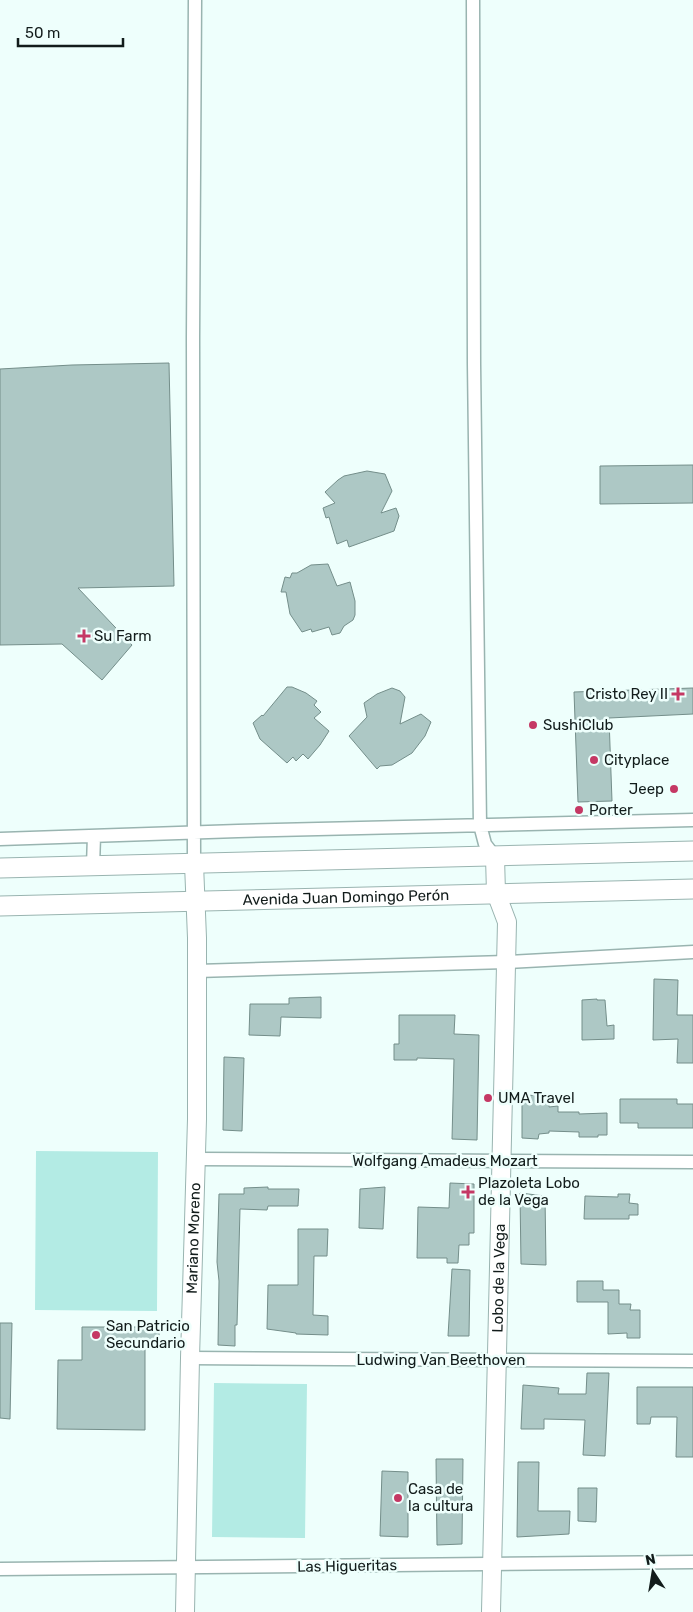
<svg xmlns="http://www.w3.org/2000/svg" width="693" height="1612" font-family="Rubik,sans-serif">
	<style>
		.green { fill: #b3ebe4 }
		.building { fill: #adc8c5; stroke: #748e8a }
		.lines { fill: none; stroke-linecap: round; stroke-linejoin: round }
		.street-casing { stroke: #99b4b0; stroke-width: 15 }
		.secondary-casing { stroke: #99b4b0; stroke-width: 20 }
		.primary-casing { stroke: #99b4b0; stroke-width: 21 }
		.street { stroke: #fff; stroke-width: 12 }
		.secondary { stroke: #fff; stroke-width: 18 }
		.primary { stroke: #fff; stroke-width: 19 }
		.poi-dot { fill: #c53864; stroke: #eefffc; stroke-width: 2 }
		.labels { text-anchor: middle; stroke-width: 5; stroke-linejoin: round; paint-order: stroke }
		.poi-label { font-size: 15px; fill: #121c1b; stroke: #eefffc; text-anchor: start }
		.street-label { font-size: 15px; fill: #121c1b; stroke: #eefffc }
	</style>
	<rect width="100%" height="100%" fill="#eefffc"/>
	<path class="green" d="M36,1151L158,1152L157,1311L35,1310Z
		M214,1383L307,1384L305,1538L212,1537Z"/>
	<path class="building" d="M169,363L174,586L78,588L132,645L102,680L62,644L0,645V369L72,365Z
		M693,465V503L600,504V466Z
		M367,471L385,474L392,491L381,513L396,508L399,516L394,531L349,547L347,540L337,544L329,517L326,518L323,508L335,503L325,492L338,480L344,476Z
		M328,564L337,586L350,582L355,601V615L353,620L344,626L340,633L332,635L329,627L312,632L311,629L302,632L290,614L286,592H281L285,577L290,578L292,573H297L311,565Z
		M287,687H292L306,693L317,701L314,705L321,712L314,718L329,731L320,745L308,759L303,754L296,761L293,757L287,763L260,739L253,723L262,715L263,716Z
		M392,688L400,691L405,697L400,724L421,714L431,722L425,736L412,753L392,765L380,766L377,769L349,736L367,717L364,703L377,694Z
		M693,688V714L609,718L612,801L578,802L574,692Z
		M654,979L678,980L677,1015H693V1063H677L678,1039L653,1040Z
		M321,997V1018L281,1017L280,1036L249,1035L250,1004H289V998Z
		M597,999V1000H605L607,1026L614,1025V1039L582,1040V1000Z
		M399,1015H455L454,1034L479,1035L477,1140L452,1139L454,1059L417,1058V1060H394V1044H399Z
		M224,1057L244,1058L242,1131L223,1130Z
		M522,1095L549,1096V1107L558,1106V1112H579V1114L607,1113V1135H598V1137H579V1132L549,1131V1133L539,1134L538,1139L522,1138Z
		M620,1099H677V1104H693V1128H638V1123H620Z
		M450,1183L474,1184V1233H469V1245H459L458,1263H447V1258H417L418,1207L449,1208Z
		M268,1187V1189H299L298,1206H268L267,1210L240,1209L237,1325H235V1346L218,1345L219,1281L217,1262L219,1194H244V1188Z
		M385,1187L383,1229L359,1228L360,1189Z
		M520,1193L545,1196L546,1265L521,1264Z
		M618,1194H630L629,1203L638,1204V1215H629V1219H584L585,1196L618,1197Z
		M298,1229H328L327,1256H314L313,1315L328,1316V1335L296,1334V1333L267,1329L268,1285H298Z
		M452,1269L470,1270L469,1336H448Z
		M577,1281H603V1290H619V1304H631L630,1310H640V1338H627V1333L608,1334V1302H577Z
		M0,1323H12L10,1419L0,1418Z
		M82,1327H159V1344H145V1430L57,1429L58,1360H82Z
		M587,1373H609L605,1456L583,1455L585,1420L544,1419V1429H521L523,1385L559,1388L558,1394H586Z
		M637,1387H693V1457H676L677,1417H651L650,1424H637Z
		M436,1459H463L462,1544L437,1545Z
		M518,1462H539L538,1511H570L569,1534L517,1537Z
		M382,1471L408,1472V1537L380,1536Z
		M578,1488H597L596,1522L578,1521Z"/>
	<g class="lines">
		<defs>
			<path id="street" d="M473,0L474,364L480,825L485,844L495,857
				M0,839L238,831L693,820
				M194,864L193,338L195,0
				M93,866L94,836
				M197,971L506,962L693,952
				M197,1159L693,1162
				M190,1358L693,1361
				M0,1569L693,1562"/>
			<g id="secondary">
				<path id="s1" d="M185,1612L190,1358L197,1119V938L194,864"/>
				<path id="s2" d="M491,1612L507,922L496,893L495,857"/>
			</g>
			<g id="primary">
				<path d="M0,868L693,851"/>
				<path id="s3" d="M0,906L693,889"/>
			</g>
		</defs>
		<use href="#street" class="street-casing"/>
		<use href="#secondary" class="secondary-casing"/>
		<use href="#primary" class="primary-casing"/>
		<use href="#street" class="street"/>
		<use href="#secondary" class="secondary"/>
		<use href="#primary" class="primary"/>
	</g>
	<g class="poi-dot">
		<path d="M81.5 628.5h5v5h5v5h-5v5h-5v-5h-5v-5h5z"/>
		<path d="M675.5 686.5h5v5h5v5h-5v5h-5v-5h-5v-5h5z"/>
		<circle cx="533" cy="725" r="5"/>
		<circle cx="594" cy="760" r="5"/>
		<circle cx="674" cy="789" r="5"/>
		<circle cx="579" cy="810" r="5"/>
		<circle cx="488" cy="1098" r="5"/>
		<path d="M465.5 1184.5h5v5h5v5h-5v5h-5v-5h-5v-5h5z"/>
		<circle cx="96" cy="1335" r="5"/>
		<circle cx="398" cy="1498" r="5"/>
	</g>
	<g class="labels">
		<g class="poi-label">
			<text x="94" y="641">Su Farm</text>
			<text x="668" y="699" text-anchor="end">Cristo Rey II</text>
			<text x="543" y="730">SushiClub</text>
			<text x="604" y="765">Cityplace</text>
			<text x="664" y="794" text-anchor="end">Jeep</text>
			<text x="589" y="815">Porter</text>
			<text x="498" y="1103">UMA Travel</text>
			<text x="478" y="1188">Plazoleta Lobo<tspan x="478" dy="17">de la Vega</tspan></text>
			<text x="106" y="1331">San Patricio<tspan x="106" dy="17">Secundario</tspan></text>
			<text x="408" y="1494">Casa de<tspan x="408" dy="17">la cultura</tspan></text>
		</g>
		<g class="street-label">
			<text dy="5" stroke="none"><textPath href="#s3" startOffset="346">Avenida Juan Domingo Perón</textPath></text>
			<text x="445" y="1166">Wolfgang Amadeus Mozart</text>
			<text dy="5" stroke="none"><textPath href="#s1" startOffset="374">Mariano Moreno</textPath></text>
			<text dy="5" stroke="none"><textPath href="#s2" startOffset="334">Lobo de la Vega</textPath></text>
			<text x="441" y="1365">Ludwing Van Beethoven</text>
			<text transform="translate(347 1566) rotate(-1)" y="5">Las Higueritas</text>
		</g>
	</g>
	<g transform="translate(653 1572) rotate(348)" stroke="#eefffc" stroke-width="4" paint-order="stroke">
	<path d="M0-4L9 19L0 12L-9 19Z" fill="#121c1b"/>
	<text y="-8" font-size="14" font-weight="bold" text-anchor="middle" fill="#121c1b">N</text>
	</g>
	<path d="M18 38v8h105v-8" fill="none" stroke="#121c1b" stroke-width="2.5"/>
	<text x="25" y="38" font-size="15" fill="#121c1b" stroke="#eefffc" stroke-width="4" paint-order="stroke">50 m</text>
</svg>
